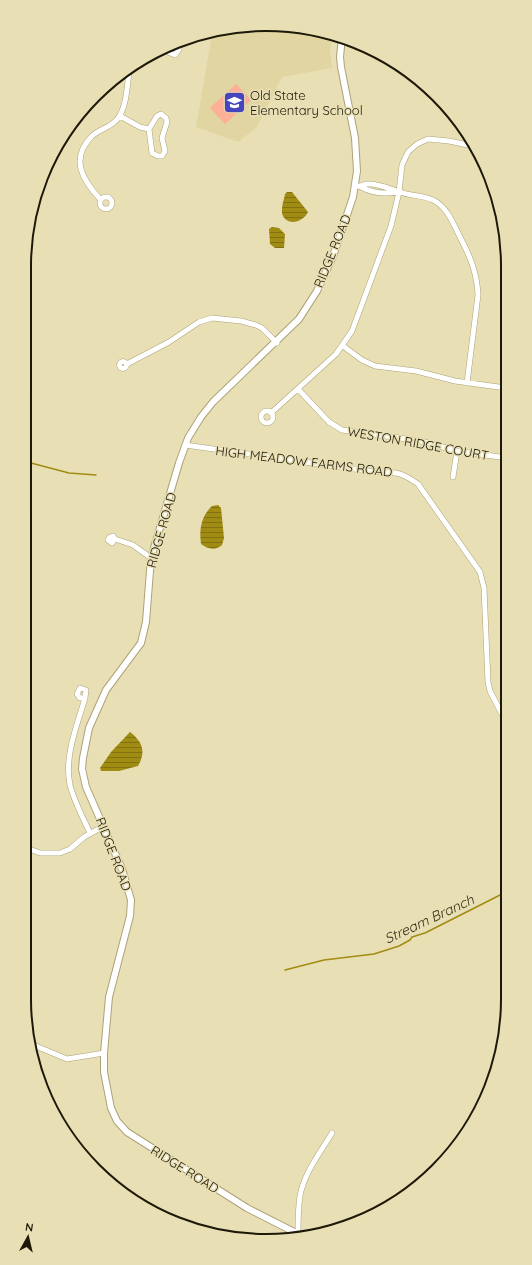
<svg xmlns="http://www.w3.org/2000/svg" width="532" height="1265" font-family="Quicksand,sans-serif">
	<style>
		.built { fill: #e1d6a2 }
		.pitch { fill: #fdaf97 }
		.water { fill: url(#water-rules) }
		.lines { fill: none; stroke-linecap: round; stroke-linejoin: round }
		.stream { stroke: #a08b13; stroke-width: 1.5 }
		.minor-casing { stroke: #aca379; stroke-width: 6 }
		.tertiary-casing { stroke: #aca379; stroke-width: 8 }
		.minor { stroke: #fff; stroke-width: 5 }
		.tertiary { stroke: #fff; stroke-width: 6 }
		.labels { text-anchor: middle; stroke-width: 3; stroke-linejoin: round; paint-order: stroke }
		.poi-label { font-size: 13px; fill: #1d1909; stroke: #e9dfb4; text-anchor: start }
		.street-label { font-size: 13px; fill: #1d1909; stroke: #e9dfb4 }
		.water-label { font-size: 14px; font-style: italic; fill: #332e17; stroke: #e9dfb4 }
		.rim { fill: none; stroke: #1d1909; stroke-width: 2 }
	</style>
	<defs>
		<pattern id="water-rules" width="6" height="5" patternUnits="userSpaceOnUse"><rect width="6" height="5" fill="#a08b13"/><path d="M0 2.5h6" fill="none" stroke="#827110"/></pattern>
	</defs>
	<rect width="100%" height="100%" fill="#e9dfb4"/>
	<path class="built" d="M250,25L333,35L330,50L332,68L282,77L257,127L238,142L196,127L212,35Z"/>
	<path class="pitch" d="M236,84L251,100L225,124L210,108Z"/>
	<path class="water" d="M287,192H292L308,212C304,221 289,227 283,216C280,210 284,200 285,194Z
		M272,227L279,228L285,234L284,248H275L270,244L269,229Z
		M212,506L218,505L221,508L224,538L222,545C215,551 208,549 201,544C199,530 201,516 212,506Z
		M130,732C143,742 146,752 138,766L119,771H101L100,768L111,752Z"/>
	<g class="lines">
		<path class="stream" d="M24,465L31,463L69,473L96,475
			M285,970L324,960L374,954L399,946L410,940L412,937L425,933L508,891"/>
		<defs>
			<path id="minor" d="M167,47L168,52L175,55L179,49L178,44
				M120,116L140,127L149,129L152,153L158,156H162L165,151L162,138L167,122L166,118L161,114L157,116L149,129
				M355,186C361,187 362,185 367,184C378,183 390,189 400,192C410,196 423,195 433,200C448,207 454,226 461,239C471,258 477,274 478,295L467,383
				M361,187C372,193 386,194 398,192
				M100 203a6 6 0 1 1 12 0a6 6 0 1 1-12 0Z
				M101,200C83,181 69,159 92,136C101,128 113,127 119,117C127,104 127,86 129,72
				M343,346L362,360L375,366L416,371L455,381L506,388
				M119.5 365a3.5 3.5 0 1 1 7 0a3.5 3.5 0 1 1-7 0Z
				M127,364L169,342L199,322L212,318L241,321L256,325L262,328L277,343
				M298,389L329,422L342,430L421,441L457,451L507,458
				M261 417a6 6 0 1 1 12 0a6 6 0 1 1-12 0Z
				M271,413L336,354L352,331L391,226L399,192L402,165L408,152L417,144L428,139L449,141L473,146
				M185,445L368,471C391,473 397,469 418,484L480,572L484,588L488,682L490,691L507,724
				M453,477L457,451
				M115,539L112,543L108,540L110,537L113,536L115,539L133,545L151,558
				M85,698L86,690L80,688L77,694L80,698H85C77,726 64,756 70,785C74,801 83,818 90,833
				M24,847L40,853H60L70,849L84,837L104,826
				M31,1044L67,1059L104,1053
				M298,1233C298,1221 298,1208 300,1196C304,1173 320,1153 332,1133"/>
			<path id="tertiary" d="M304,1237L247,1208L127,1132L117,1121L111,1108L104,1072V1053L109,997L130,916L131,900L122,869L86,787L82,769L83,758L89,728L106,690L141,643L146,622L151,558L179,463L188,438L201,417L213,402L299,319L317,291L333,256L353,197L357,171L355,138L341,67L340,57L342,37"/>
		</defs>
		<use href="#minor" class="minor-casing"/>
		<use href="#tertiary" class="tertiary-casing"/>
		<use href="#minor" class="minor"/>
		<use href="#tertiary" class="tertiary"/>
	</g>
	<defs>
		<symbol id="school-square" viewBox="-11 -11 22 22"><rect x="-9" y="-9" width="18" height="18" rx="4" fill="#4745bb" stroke="#e9dfb4"/><path d="M0-5L7-2L0 1L-7-2ZM-4 1L0 2.5L4 1V4Q0 6-4 4Z" fill="#fff"/></symbol>
	</defs>
	<g fill-rule="evenodd">
		<use href="#school-square" x="222" y="90" width="25" height="25"/>
	</g>
	<g class="labels">
		<g class="poi-label">
			<text x="250" y="100">Old State<tspan x="250" dy="15">Elementary School</tspan></text>
		</g>
		<g class="street-label">
			<text transform="translate(332 251) rotate(-68)" y="5">RIDGE ROAD</text>
			<text transform="translate(418 443) rotate(10)" y="5">WESTON RIDGE COURT</text>
			<text transform="translate(304 461) rotate(7)" y="5">HIGH MEADOW FARMS ROAD</text>
			<text transform="translate(161 530) rotate(-74)" y="5">RIDGE ROAD</text>
			<text transform="translate(114 854) rotate(69)" y="5">RIDGE ROAD</text>
			<text transform="translate(185 1169) rotate(32)" y="5">RIDGE ROAD</text>
		</g>
		<g class="water-label">
			<text transform="translate(429 919) rotate(-25)" y="5">Stream Branch</text>
		</g>
	</g>
	<path d="M0 0H532V1265H0ZM266 31H266A235 235 0 0 1 501 266V999A235 235 0 0 1 266 1234H266A235 235 0 0 1 31 999V266A235 235 0 0 1 266 31Z" fill="#e9dfb4" fill-rule="evenodd"/>
	<path class="rim" d="M266 31H266A235 235 0 0 1 501 266V999A235 235 0 0 1 266 1234H266A235 235 0 0 1 31 999V266A235 235 0 0 1 266 31Z"/>
	<g transform="translate(28 1237) rotate(8)" stroke="#e9dfb4" stroke-width="3" paint-order="stroke">
	<path d="M0-3L7 15L0 10L-7 15Z" fill="#1d1909"/>
	<text y="-6" font-size="11" font-weight="bold" text-anchor="middle" fill="#1d1909">N</text>
	</g>
</svg>
